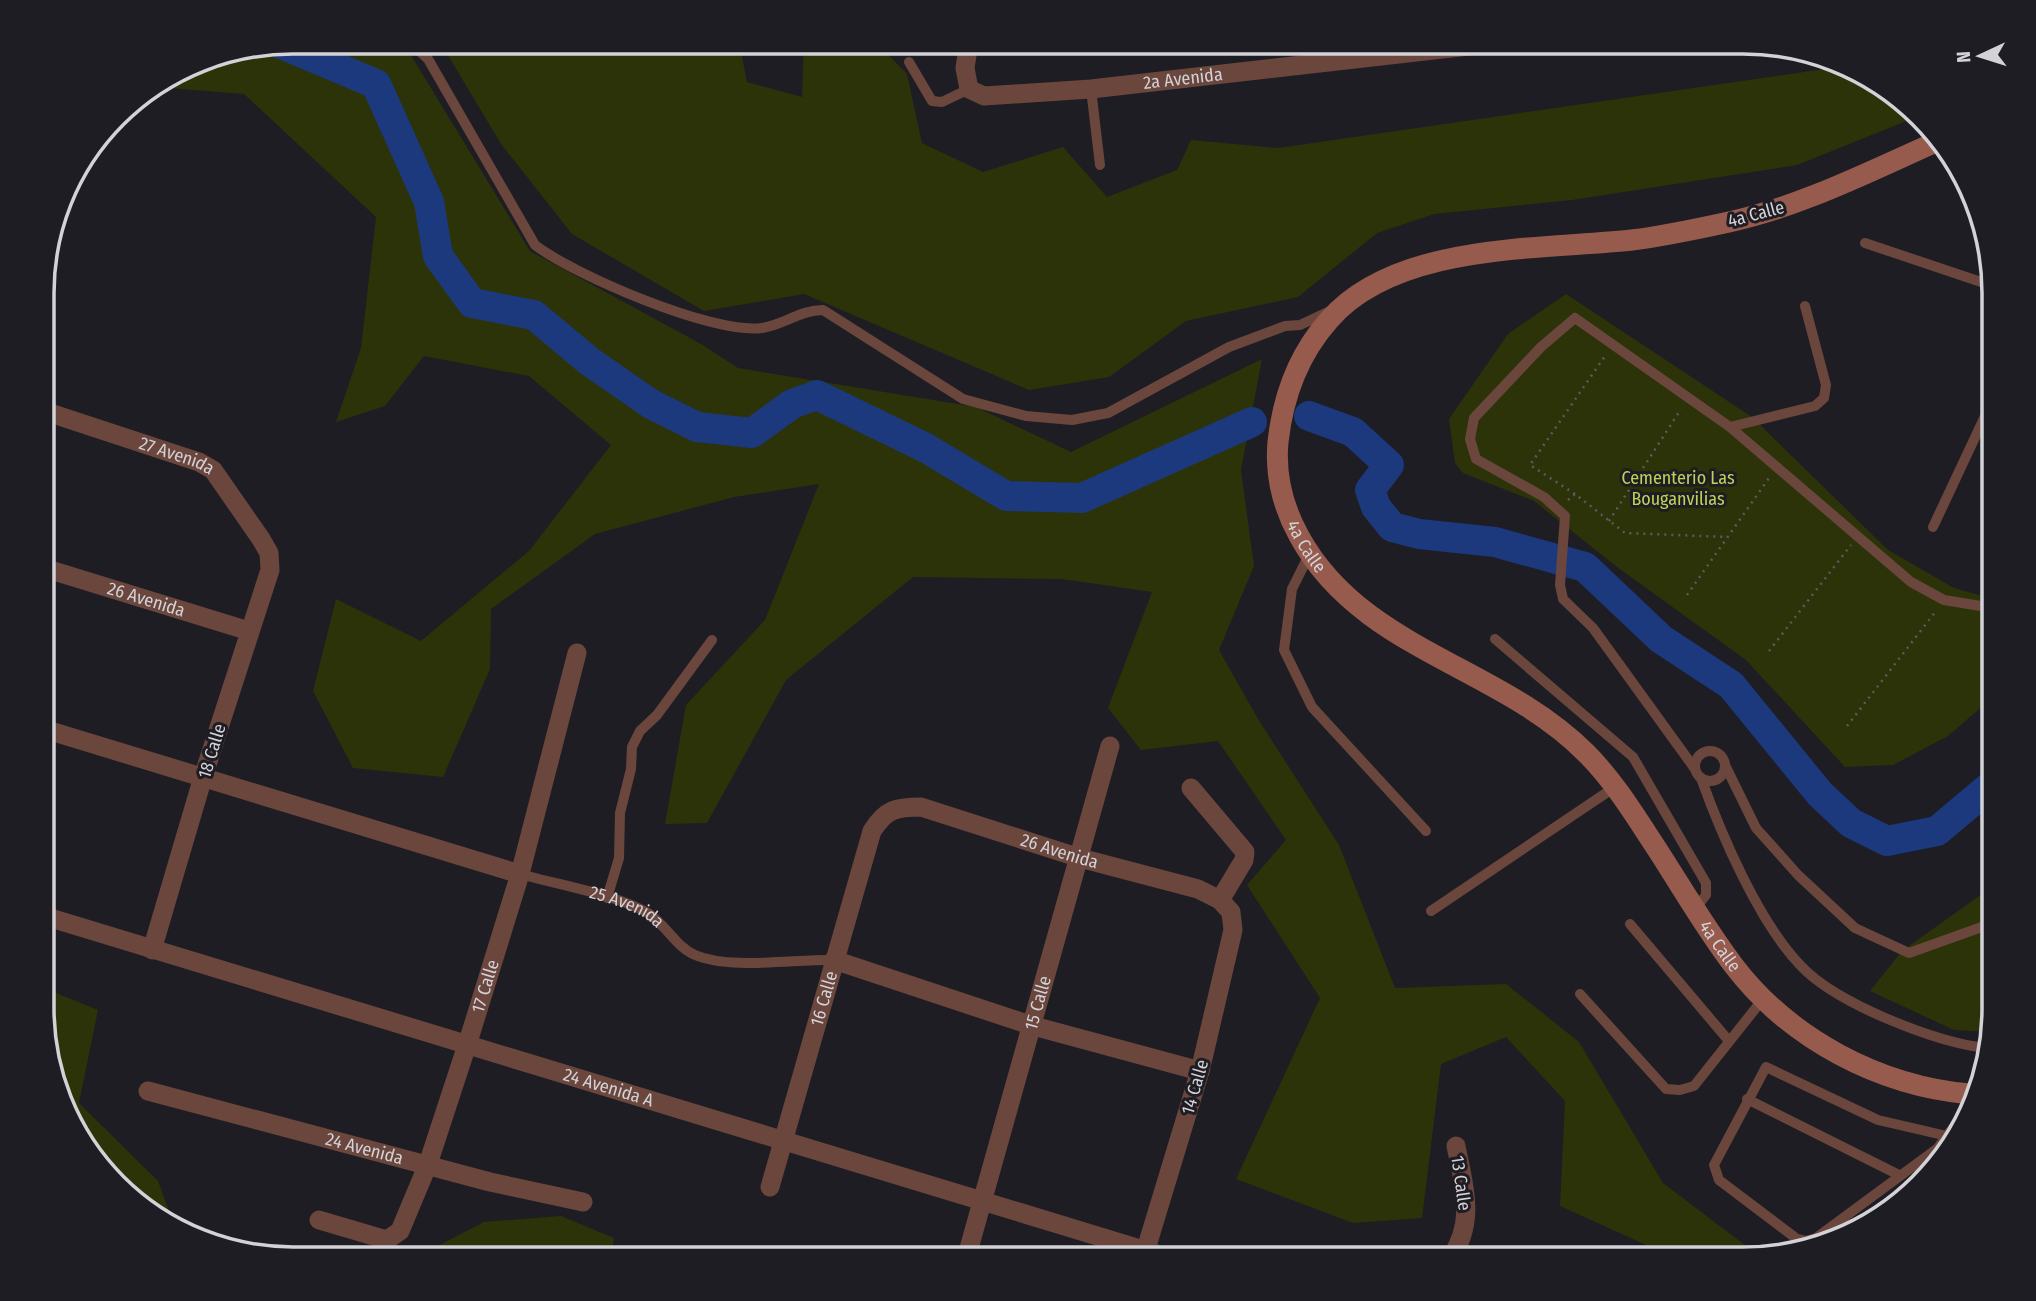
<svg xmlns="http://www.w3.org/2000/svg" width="2036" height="1301" font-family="'Fira Sans Condensed',sans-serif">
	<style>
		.green { fill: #2d3308 }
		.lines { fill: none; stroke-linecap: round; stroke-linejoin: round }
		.river { stroke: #1b397c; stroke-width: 30 }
		.path { stroke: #5b5a60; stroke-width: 2.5; stroke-dasharray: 2 5; stroke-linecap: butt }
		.lane { stroke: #6b463d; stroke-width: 10 }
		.street { stroke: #6b463d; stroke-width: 19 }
		.secondary { stroke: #965b4d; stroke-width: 21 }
		.labels { text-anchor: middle; stroke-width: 6; stroke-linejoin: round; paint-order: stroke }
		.street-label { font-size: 18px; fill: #d2d2d7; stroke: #1e1d24 }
		.park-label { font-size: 18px; fill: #bfd256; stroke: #1e1d24 }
		.rim { fill: none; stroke: #d2d2d7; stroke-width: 3.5 }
	</style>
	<rect width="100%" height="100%" fill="#1e1d24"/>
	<path class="green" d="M293,42H393L409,52L530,251L701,344L738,368L976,407L1071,452L1262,359L1241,470L1254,566L1219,650L1258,719L1339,845L1395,988L1506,984L1579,1042L1663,1183L1762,1258L1677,1259L1560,1206L1565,1101L1506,1037L1441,1064L1422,1218L1353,1223L1236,1179L1320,998L1247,885L1286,840L1218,741L1141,750L1108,708L1152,592L1062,579L913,577L786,680L707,823L665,824L686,705L765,620L819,484L734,497L595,534L491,609L490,669L443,777L353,768L313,691L336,599L421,641L529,551L611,445L529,376L424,356L385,406L336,422L361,348L376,217L244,94L156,87L197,61Z
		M440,42H739L747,82L802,97L804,42H876L907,74L922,143L983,172L1063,147L1107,197L1177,170L1191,140L1278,148L1845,66L1882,84L1914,118L1797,165L1572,200L1434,214L1377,233L1298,297L1186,321L1109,377L1029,390L804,294L704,311L572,234L501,144Z
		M1566,294L1752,417L1888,550L1954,588L1993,599V697L1948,736L1893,765L1845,767L1746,660L1617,567L1534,501L1463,473L1455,463L1449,419L1508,334Z
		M1993,886L1991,1032L1954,1030L1870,991L1902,951Z
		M44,988L98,1010L79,1103L158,1181L175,1227L154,1217L84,1147L44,1041Z
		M561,1216L614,1238L611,1259H360L361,1254L432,1249L484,1222Z"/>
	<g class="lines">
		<path class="river" d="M281,44L376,84L429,202L438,256L472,303L534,315L589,361L651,404L697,427L752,433L792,404L817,395L926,448L1006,496L1082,498L1252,422
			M1309,416L1353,432L1389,465L1370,490L1376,507L1392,527L1419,534L1495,542L1585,567L1661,639L1731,685L1820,794L1851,823L1887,841L1937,831L1993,784"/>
		<path class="path" d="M1575,494L1530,465L1605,356
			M1568,500L1575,494L1625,533L1727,537
			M1609,521L1681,409
			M1687,595L1769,478
			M1769,651L1851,545
			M1847,726L1936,611"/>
		<g class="lane">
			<path d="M410,42L428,59L535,245C574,275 714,335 762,328C784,325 800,310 823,310L963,399L1026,416L1072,420L1108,413L1229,347L1285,326L1300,325L1330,311"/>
			<path d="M909,62L932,101L942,102L969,89"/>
			<path d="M1091,89L1100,165"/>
			<path d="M1865,243L1993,286"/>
			<path d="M1730,427L1815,406L1824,398L1826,385L1805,306"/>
			<path d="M1933,527L1993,399"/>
			<path d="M1309,555L1292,589L1284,650L1312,707L1426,831"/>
			<path d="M1495,639L1633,757L1706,883V895L1696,908"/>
			<circle cx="1710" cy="766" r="15"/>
			<path d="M1725,765L1756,828L1798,875L1855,928L1909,953L1993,923"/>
			<path d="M1695,769L1593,628L1563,599L1560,585L1565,516L1544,497L1476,459L1470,439L1474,418L1541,347L1575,318L1730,427L1911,582L1944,600L1993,608"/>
			<path d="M1701,778C1721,834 1759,923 1801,966C1837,1004 1935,1042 1985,1048"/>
			<path id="s1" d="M520,874C555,884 618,895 648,913C666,925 676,947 695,955C730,970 795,959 834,960"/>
			<path d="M607,898L619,858L620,813L631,769L632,747L640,731L657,715L712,640"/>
			<path d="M1431,911L1615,787"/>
			<path d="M1630,924L1729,1041"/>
			<path d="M1580,994L1666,1089L1680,1090L1694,1086L1763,999"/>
			<path d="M1747,1099L1899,1175"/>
			<path d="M1947,1136L1878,1120L1766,1067L1714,1165L1719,1180L1797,1239L1806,1241L1816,1238L1938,1148C1945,1137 1954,1127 1962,1116"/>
		</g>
		<g class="street">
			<path id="s2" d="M969,42L965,68L969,89L984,96L1091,89L1504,42"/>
			<path id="s3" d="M44,411L199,462L213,470L261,539L269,553L270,570L203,777L152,950"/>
			<path id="s4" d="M44,568L249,631"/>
			<path d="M44,729L520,874"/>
			<path d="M1191,788L1245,852L1244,860L1220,900"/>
			<path id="s5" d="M44,916L1173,1259"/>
			<path d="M834,960L1030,1025L1200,1071"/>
			<path id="s6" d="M148,1091L490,1182L583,1202"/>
			<path id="s7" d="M770,1187L872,831C886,809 896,807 921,807L1080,858L1198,889L1220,900L1231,912L1233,930L1200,1071L1143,1259"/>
			<path id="s8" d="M319,1220L387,1240L400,1231L428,1164L468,1042L520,874L577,653"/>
			<path id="s9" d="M966,1259L1110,746"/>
			<path d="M1450,1259C1476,1222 1464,1186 1456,1146"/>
		</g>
		<path class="secondary" id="s10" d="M1936,142C1868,172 1802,206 1729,222C1697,229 1664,236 1632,240C1538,250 1396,243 1329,320C1298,355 1283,396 1278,442C1275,475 1283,507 1299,536C1361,650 1500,666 1586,753C1614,781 1634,814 1655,846C1681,886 1705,928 1734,966C1790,1039 1879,1086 1970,1094"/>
	</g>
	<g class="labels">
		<g class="street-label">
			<text dy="6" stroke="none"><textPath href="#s2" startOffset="264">2a Avenida</textPath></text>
			<text transform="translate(1756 214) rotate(-15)" y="6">4a Calle</text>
			<text dy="6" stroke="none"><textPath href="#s3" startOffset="140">27 Avenida</textPath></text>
			<text dy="6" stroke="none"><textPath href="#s10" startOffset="887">4a Calle</textPath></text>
			<text dy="6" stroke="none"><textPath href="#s4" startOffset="107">26 Avenida</textPath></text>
			<text transform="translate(212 751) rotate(-73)" y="6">18 Calle</text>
			<text dy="6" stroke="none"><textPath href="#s7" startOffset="574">26 Avenida</textPath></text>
			<text dy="6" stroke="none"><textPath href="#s1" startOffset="112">25 Avenida</textPath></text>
			<text dy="6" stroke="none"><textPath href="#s10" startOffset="1474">4a Calle</textPath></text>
			<text dy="6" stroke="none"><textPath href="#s8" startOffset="346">17 Calle</textPath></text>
			<text dy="6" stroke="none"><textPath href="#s7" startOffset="196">16 Calle</textPath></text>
			<text dy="6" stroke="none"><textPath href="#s9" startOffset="266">15 Calle</textPath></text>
			<text dy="6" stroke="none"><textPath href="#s5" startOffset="590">24 Avenida A</textPath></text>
			<text transform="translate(1195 1087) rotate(-74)" y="6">14 Calle</text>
			<text dy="6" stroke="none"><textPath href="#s6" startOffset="224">24 Avenida</textPath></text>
			<text transform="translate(1461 1183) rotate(82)" y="6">13 Calle</text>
		</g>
		<g class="park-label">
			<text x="1678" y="484">Cementerio Las<tspan x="1678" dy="21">Bouganvilias</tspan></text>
		</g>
	</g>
	<path d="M0 0H2036V1301H0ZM293 54H1743A239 239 0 0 1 1982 293V1008A239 239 0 0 1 1743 1247H293A239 239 0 0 1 54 1008V293A239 239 0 0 1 293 54Z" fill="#1e1d24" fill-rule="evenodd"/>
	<path class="rim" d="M293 54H1743A239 239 0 0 1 1982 293V1008A239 239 0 0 1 1743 1247H293A239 239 0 0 1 54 1008V293A239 239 0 0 1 293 54Z"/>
	<g transform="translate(1980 56) rotate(266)" stroke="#1e1d24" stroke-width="5" paint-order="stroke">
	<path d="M0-5L12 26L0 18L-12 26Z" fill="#d2d2d7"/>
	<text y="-10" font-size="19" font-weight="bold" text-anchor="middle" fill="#d2d2d7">N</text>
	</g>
</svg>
